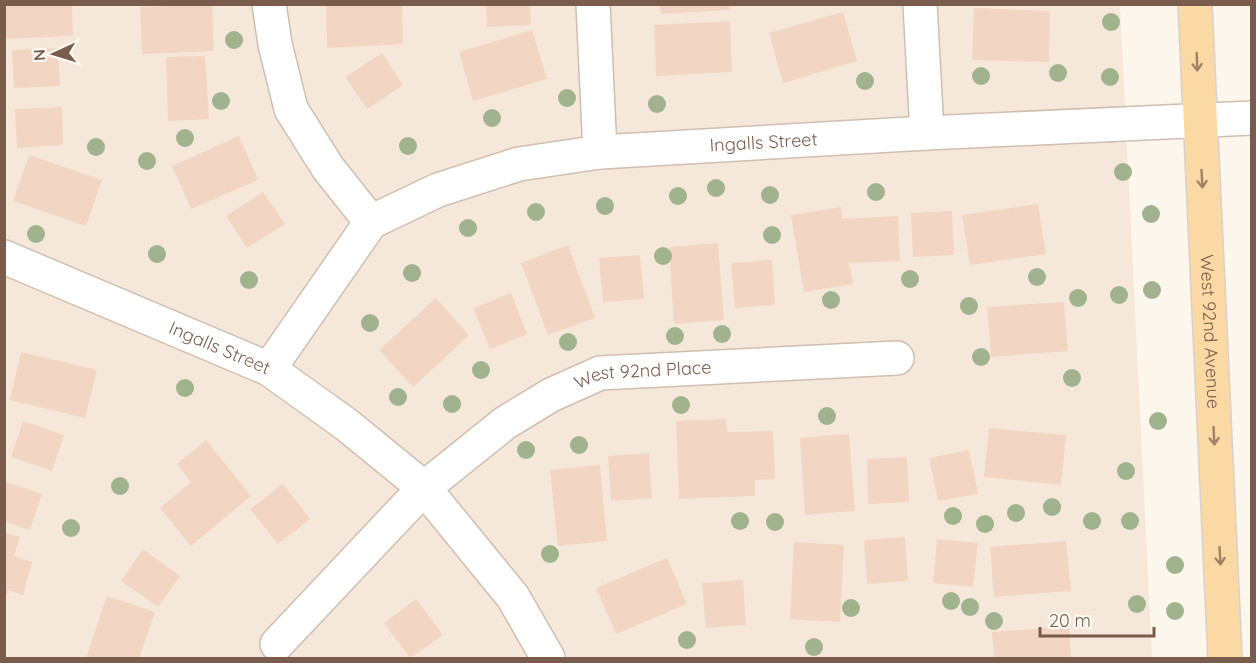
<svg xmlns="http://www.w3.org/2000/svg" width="1256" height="663" font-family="Quicksand,sans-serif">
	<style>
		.residential { fill: #f5e8da }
		.building { fill: #f3d5c3 }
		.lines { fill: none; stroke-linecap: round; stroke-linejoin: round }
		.street-casing { stroke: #d1beb0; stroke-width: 36 }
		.primary-casing { stroke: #dad1cd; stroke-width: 36 }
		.street { stroke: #fff; stroke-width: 33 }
		.primary { stroke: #fbd9a5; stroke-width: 33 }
		.tree { fill: #a0b28e }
		.oneway { stroke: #a18267 }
		.labels { text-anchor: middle; stroke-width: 5; stroke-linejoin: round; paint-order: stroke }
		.street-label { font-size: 18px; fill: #7a5c4d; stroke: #fffaf3 }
	</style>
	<rect width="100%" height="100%" fill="#fdf6ec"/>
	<path class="residential" d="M4,5H1120L1152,658H5Z"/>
	<path class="building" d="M4,4H72L73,36L4,39Z
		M212,4L214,51L142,54L140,7Z
		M326,4H402L403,44L327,48Z
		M660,4H729V10L661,14Z
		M486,5H530L531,25L487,27Z
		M974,8L1050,11L1049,62L972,60Z
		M843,12L857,61L783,83L769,33Z
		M730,21L732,72L656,76L654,25Z
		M532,30L547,79L473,101L459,52Z
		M58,48L60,86L14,88L12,50Z
		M382,53L403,85L367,109L345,77Z
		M205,56L209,119L168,121L166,57Z
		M62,107L63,145L17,148L15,109Z
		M239,136L258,180L191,209L172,166Z
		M29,155L102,180L86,226L13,201Z
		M263,192L285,224L247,248L226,216Z
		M1038,204L1046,254L970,265L962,215Z
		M841,207L842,219L898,216L900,261L849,263L853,284L804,292L791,215Z
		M952,211L954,255L913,257L911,213Z
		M718,243L724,320L674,324L669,247Z
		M568,245L595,318L548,335L521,263Z
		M640,255L644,299L603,302L599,258Z
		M772,260L775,305L735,308L731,263Z
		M511,293L527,334L490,349L473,308Z
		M436,298L469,335L413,387L379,350Z
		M1064,302L1068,351L991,357L987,307Z
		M21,352L97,370L85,418L10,400Z
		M726,419L727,432L773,431L775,479L755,480V496L679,499L676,421Z
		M23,421L64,435L52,471L11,457Z
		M989,428L1066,435L1061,485L984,477Z
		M849,434L855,511L805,515L800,438Z
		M206,440L251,496L191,546L160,508L191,482L177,464Z
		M969,450L978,494L938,501L929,458Z
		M649,453L652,498L611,501L608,456Z
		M907,457L909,502L868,504L867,459Z
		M600,465L607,541L558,546L550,470Z
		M4,481L42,494L30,530L4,521Z
		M283,484L310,519L278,544L250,509Z
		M4,532L20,537L14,556L32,562L23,595L8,590L5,601Z
		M905,537L908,581L867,584L864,540Z
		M937,539L978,543L973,587L933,583Z
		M1066,541L1071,591L994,597L990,547Z
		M794,542L844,545L840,622L790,619Z
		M143,549L180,576L158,607L121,581Z
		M667,558L687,604L616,634L596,588Z
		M743,580L746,625L706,628L702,583Z
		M107,596L155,612L139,658H86Z
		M416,599L443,635L410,658L384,623Z
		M1069,626L1071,658H994L992,632Z"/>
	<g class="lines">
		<defs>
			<g id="street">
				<path d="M269,4L275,44L291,109L328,168L371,222"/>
				<path d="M593,4L600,152"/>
				<path d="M920,4L927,133"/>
				<path id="s1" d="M4,257L269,369L347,425L424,488L513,597L548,658"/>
				<path id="s2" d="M269,369L371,222L438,190L519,164L600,152L927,133L1252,118"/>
				<path id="s3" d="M277,644L424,488L505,423L551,395L600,373L897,358"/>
			</g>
			<g id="primary">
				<path id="s4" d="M1195,4L1225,658"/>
			</g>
		</defs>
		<use href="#street" class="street-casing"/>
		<use href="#primary" class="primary-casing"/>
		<use href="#street" class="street"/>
		<use href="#primary" class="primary"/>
	</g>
	<g class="tree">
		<circle cx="1111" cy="22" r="9"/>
		<circle cx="234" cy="40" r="9"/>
		<circle cx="1058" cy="73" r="9"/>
		<circle cx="981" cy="76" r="9"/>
		<circle cx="1110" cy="77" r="9"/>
		<circle cx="865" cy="81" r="9"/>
		<circle cx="567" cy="98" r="9"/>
		<circle cx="221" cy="101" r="9"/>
		<circle cx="657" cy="104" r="9"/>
		<circle cx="492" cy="118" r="9"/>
		<circle cx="185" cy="138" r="9"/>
		<circle cx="408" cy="146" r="9"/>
		<circle cx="96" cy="147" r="9"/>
		<circle cx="147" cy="161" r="9"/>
		<circle cx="1123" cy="172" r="9"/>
		<circle cx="716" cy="188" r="9"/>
		<circle cx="876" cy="192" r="9"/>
		<circle cx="770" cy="195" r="9"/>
		<circle cx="678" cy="196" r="9"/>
		<circle cx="605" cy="206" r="9"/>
		<circle cx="536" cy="212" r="9"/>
		<circle cx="1151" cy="214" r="9"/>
		<circle cx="468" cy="228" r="9"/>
		<circle cx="36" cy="234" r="9"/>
		<circle cx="772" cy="235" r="9"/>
		<circle cx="157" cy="254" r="9"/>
		<circle cx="663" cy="256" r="9"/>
		<circle cx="412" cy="273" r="9"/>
		<circle cx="1037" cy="277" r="9"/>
		<circle cx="910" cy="279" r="9"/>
		<circle cx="249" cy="280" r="9"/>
		<circle cx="1152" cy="290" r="9"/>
		<circle cx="1119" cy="295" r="9"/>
		<circle cx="1078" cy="298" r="9"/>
		<circle cx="831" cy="300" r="9"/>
		<circle cx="969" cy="306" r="9"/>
		<circle cx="370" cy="323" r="9"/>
		<circle cx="722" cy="334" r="9"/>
		<circle cx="675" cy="336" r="9"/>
		<circle cx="568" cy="342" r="9"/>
		<circle cx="981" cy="357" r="9"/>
		<circle cx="481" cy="370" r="9"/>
		<circle cx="1072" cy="378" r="9"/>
		<circle cx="185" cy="388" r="9"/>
		<circle cx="398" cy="397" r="9"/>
		<circle cx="452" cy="404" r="9"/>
		<circle cx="681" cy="405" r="9"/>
		<circle cx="827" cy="416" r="9"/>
		<circle cx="1158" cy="421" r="9"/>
		<circle cx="579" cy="445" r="9"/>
		<circle cx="526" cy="450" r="9"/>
		<circle cx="1126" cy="471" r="9"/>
		<circle cx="120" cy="486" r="9"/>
		<circle cx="1052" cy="507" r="9"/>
		<circle cx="1016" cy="513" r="9"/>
		<circle cx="953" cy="516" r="9"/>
		<circle cx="740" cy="521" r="9"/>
		<circle cx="1092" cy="521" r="9"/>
		<circle cx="1130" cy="521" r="9"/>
		<circle cx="775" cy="522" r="9"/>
		<circle cx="985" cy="524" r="9"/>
		<circle cx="71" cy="528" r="9"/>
		<circle cx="550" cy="554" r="9"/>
		<circle cx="1175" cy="565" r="9"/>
		<circle cx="951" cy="601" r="9"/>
		<circle cx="1137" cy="604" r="9"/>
		<circle cx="970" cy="607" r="9"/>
		<circle cx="851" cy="608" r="9"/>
		<circle cx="1175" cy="611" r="9"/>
		<circle cx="994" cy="621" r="9"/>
		<circle cx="687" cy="640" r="9"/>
		<circle cx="814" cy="647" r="9"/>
	</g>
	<defs><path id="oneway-shaft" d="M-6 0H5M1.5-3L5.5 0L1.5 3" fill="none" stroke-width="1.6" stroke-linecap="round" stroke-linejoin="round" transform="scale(1.5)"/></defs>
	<g class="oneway">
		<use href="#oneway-shaft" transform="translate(1197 62) rotate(88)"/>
		<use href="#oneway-shaft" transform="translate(1202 179) rotate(87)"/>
		<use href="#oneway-shaft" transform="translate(1214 436) rotate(87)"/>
		<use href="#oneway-shaft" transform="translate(1220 556) rotate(87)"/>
	</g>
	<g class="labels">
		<g class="street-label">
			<text dy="6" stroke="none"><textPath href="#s2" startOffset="584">Ingalls Street</textPath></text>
			<text dy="6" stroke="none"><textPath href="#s4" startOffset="328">West 92nd Avenue</textPath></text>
			<text dy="6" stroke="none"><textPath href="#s1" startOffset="234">Ingalls Street</textPath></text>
			<text dy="6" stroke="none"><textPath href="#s3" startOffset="468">West 92nd Place</textPath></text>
		</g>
	</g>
	<rect width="1256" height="663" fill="none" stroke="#7a5c4d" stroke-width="12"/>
	<g transform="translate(54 54) rotate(266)" stroke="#fffaf3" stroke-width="4.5" paint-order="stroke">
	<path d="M0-4.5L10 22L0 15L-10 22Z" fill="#7a5c4d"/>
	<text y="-9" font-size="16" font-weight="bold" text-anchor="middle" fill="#7a5c4d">N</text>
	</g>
	<path d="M1040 627v9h114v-9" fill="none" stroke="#7a5c4d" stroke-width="3"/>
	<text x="1049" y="627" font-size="18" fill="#7a5c4d" stroke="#fffaf3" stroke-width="4.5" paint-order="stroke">20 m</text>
</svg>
